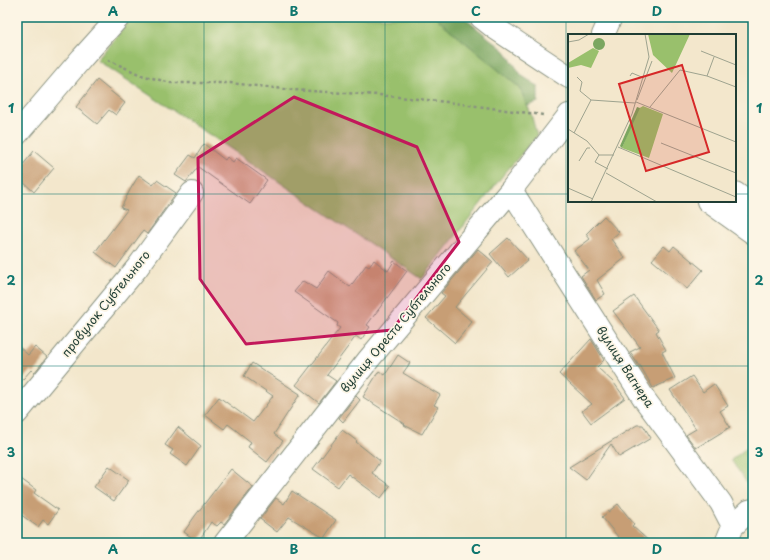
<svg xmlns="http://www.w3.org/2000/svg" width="770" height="560" font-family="'Playpen Sans',sans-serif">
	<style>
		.green { fill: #99c06c; stroke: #5c7e50 }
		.forest { fill: #7aa660; stroke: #4c724a }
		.building { fill: #c79e74 }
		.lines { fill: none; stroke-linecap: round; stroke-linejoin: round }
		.minor-casing { stroke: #899280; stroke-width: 24 }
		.path { stroke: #899280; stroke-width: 2.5; stroke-dasharray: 3 3; stroke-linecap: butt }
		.minor { stroke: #fff; stroke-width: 22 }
		.marked { fill: #c2185b; fill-opacity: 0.2; stroke: #c2185b; stroke-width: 3; stroke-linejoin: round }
		.grid { fill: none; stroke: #0f766e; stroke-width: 1; stroke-opacity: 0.55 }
		.labels { text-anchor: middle; stroke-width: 3.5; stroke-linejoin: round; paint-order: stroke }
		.street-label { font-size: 12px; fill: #1f3d34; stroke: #fcf5e5 }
		.inset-road { fill: none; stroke: #9ea38f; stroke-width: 1 }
		.view { fill: #d62828; fill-opacity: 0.15; stroke: #d62828; stroke-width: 2 }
		.inset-edge { fill: none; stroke: #1f3d34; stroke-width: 2 }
		.neatline { fill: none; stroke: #0f766e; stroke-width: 1.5 }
		.grid-label { font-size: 13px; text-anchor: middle; font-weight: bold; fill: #0f766e }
	</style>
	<rect width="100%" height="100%" fill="#fcf5e5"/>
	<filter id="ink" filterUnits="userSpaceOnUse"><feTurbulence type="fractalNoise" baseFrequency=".025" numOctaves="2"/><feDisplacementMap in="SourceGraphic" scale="8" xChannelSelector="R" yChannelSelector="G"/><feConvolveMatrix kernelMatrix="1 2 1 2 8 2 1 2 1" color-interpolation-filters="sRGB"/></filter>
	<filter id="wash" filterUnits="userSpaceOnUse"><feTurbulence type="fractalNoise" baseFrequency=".012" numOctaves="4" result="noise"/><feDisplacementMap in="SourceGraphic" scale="16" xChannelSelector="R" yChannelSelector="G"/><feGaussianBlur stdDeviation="0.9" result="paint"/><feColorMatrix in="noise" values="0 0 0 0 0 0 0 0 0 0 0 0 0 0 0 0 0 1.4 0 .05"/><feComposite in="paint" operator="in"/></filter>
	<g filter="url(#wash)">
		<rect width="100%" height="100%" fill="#f3e7cc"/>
		<path class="green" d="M132,17H435L520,88L531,114L537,136L504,174L422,279L219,141L97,60Z
			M753,443V496L745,480L731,460Z"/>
		<path class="forest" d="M435,17H463L505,51L522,76L538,86V102L527,106L520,88Z"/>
		<g id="blocks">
			<path class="building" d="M97,80L125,103L116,115L109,110L97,124L76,107Z
				M204,144L225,160L227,157L233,162L236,158L267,180L250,204L198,167L186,182L175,175L190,155L195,158Z
				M34,151L54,168L34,192L21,180L24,176L18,171Z
				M139,175L153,185L157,180L176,193L147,234L143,231L116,268L95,252L127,210L121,208L130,190Z
				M604,216L619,232L611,239L625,258L597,280L605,294L596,300L581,276L589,270L574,251L590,239L586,234Z
				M508,238L528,260L509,277L490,254Z
				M664,246L670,251L674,246L703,270L687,289L652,260Z
				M478,249L493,262L455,307L472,322L455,343L426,318L445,296L441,293Z
				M374,260L388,271L394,261L407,271L367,325L370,327L361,340L356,336L327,375L336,381L319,403L296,385L340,328L337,326L338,323L294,292L303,281L316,289L329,271L350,287L366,265L369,267Z
				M634,296L659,330L656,332L666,350L662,352L675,378L653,388L640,365L639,366L630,352L640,347L613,311Z
				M591,339L604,360L597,367L614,383L625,398L591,423L582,411L592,404L559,374Z
				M17,345L28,355L35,347L47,357L34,373L31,370L17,386Z
				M398,355L410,363L403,373L440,395L434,405L438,407L422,434L404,425L405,424L363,397L379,371L385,375Z
				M252,363L300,394L274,434L283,441L267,462L248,447L251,442L228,424L224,429L205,415L219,397L253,422L273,396L244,376Z
				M692,376L703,392L714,384L728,406L720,411L730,427L696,448L686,435L696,429L670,390Z
				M356,396L360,400L343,422L339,418Z
				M637,425H643L651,438L619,457L611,444L586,480L569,467Z
				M178,427L201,446L187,466L170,454L173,450L165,445Z
				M342,430L357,441L356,442L380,461L372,473L390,486L381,498L348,474L338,487L313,469Z
				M109,466L129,480L114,501L94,487Z
				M231,469L253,487L224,524L221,522L217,526L211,522L198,542L184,532L195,516Z
				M17,476L36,490L34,493L58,510L48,524L43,520L38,527L20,514L17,517Z
				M292,491L336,520L324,538L289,517L277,532L260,519L276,498L284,504Z
				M618,504L634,524L632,526L651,543H623L602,517Z"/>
		</g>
	</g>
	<g filter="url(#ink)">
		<use href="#blocks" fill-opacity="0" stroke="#899280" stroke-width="1"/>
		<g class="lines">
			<defs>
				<path id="minor" d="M481,17L495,28L569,77
					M603,35L611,17
					M17,134L82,58L119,17
					M511,190L645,400L721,503L733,526L726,543
					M735,193L753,206
					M708,201L753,233
					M17,413L137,268L192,193
					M733,526L749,511L753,510
					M225,543L369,359L511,190L569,115"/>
			</defs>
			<use href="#minor" class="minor-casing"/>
			<path class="path" d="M108,60L141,75L171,83H230L293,90L379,95L447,102L543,115"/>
			<use href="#minor" class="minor"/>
		</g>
	</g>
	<path class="marked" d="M294,97L417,147L459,242L392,330L246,344L200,279L198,158Z"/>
	<path class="grid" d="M204,17V543M385,17V543M566,17V543M17,194H569M735,194H753M17,366H753"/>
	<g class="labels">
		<g class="street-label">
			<text transform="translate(106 304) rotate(-51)" y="4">провулок Субтельного</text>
			<text transform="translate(396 328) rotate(-50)" y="4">вулиця Ореста Субтельного</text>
			<text transform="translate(625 367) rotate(57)" y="4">вулиця Вагнера</text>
		</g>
	</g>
	<g transform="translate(568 34)">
		<rect width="168" height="168" fill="#f3e7cc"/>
		<path d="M80,0H122L104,39L85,21ZM25,14L31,17L23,34L13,31L0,34V29ZM75,72L95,80L81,124L54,114L70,75Z" fill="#99c06c"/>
		<path d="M25 10a6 6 0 1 1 12 0a6 6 0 1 1-12 0ZM69,73L72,74L54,114L52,112Z" fill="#7aa660"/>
		<path class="inset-road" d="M0,8L11,6L21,0M133,17L168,31M62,42L64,39L76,44M139,42L146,23M9,43L14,48L12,57L23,66L67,69M69,66L84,27M68,68L168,108M82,73L112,36L139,42L168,53M0,95L19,107L31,121H46M6,99L23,66M93,109L168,139M50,113L168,163M31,121L27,128L40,135M11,127L19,114H22M38,139L89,168M0,154L25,165M23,168L64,80L81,23L77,0"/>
		<path class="view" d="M114,31L141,118L78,137L51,50Z"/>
		<rect width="168" height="168" class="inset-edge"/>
	</g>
	<rect width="770" height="560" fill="none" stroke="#fcf5e5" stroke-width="44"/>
	<rect x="22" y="22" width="726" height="516" class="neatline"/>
	<g class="grid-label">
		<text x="113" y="16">A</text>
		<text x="294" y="16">B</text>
		<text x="476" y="16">C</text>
		<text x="657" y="16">D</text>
		<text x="11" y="113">1</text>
		<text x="759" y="113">1</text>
		<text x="11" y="285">2</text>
		<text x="759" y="285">2</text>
		<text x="11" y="457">3</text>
		<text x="759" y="457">3</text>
		<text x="113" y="554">A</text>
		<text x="294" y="554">B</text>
		<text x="476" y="554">C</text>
		<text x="657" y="554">D</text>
	</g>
</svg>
